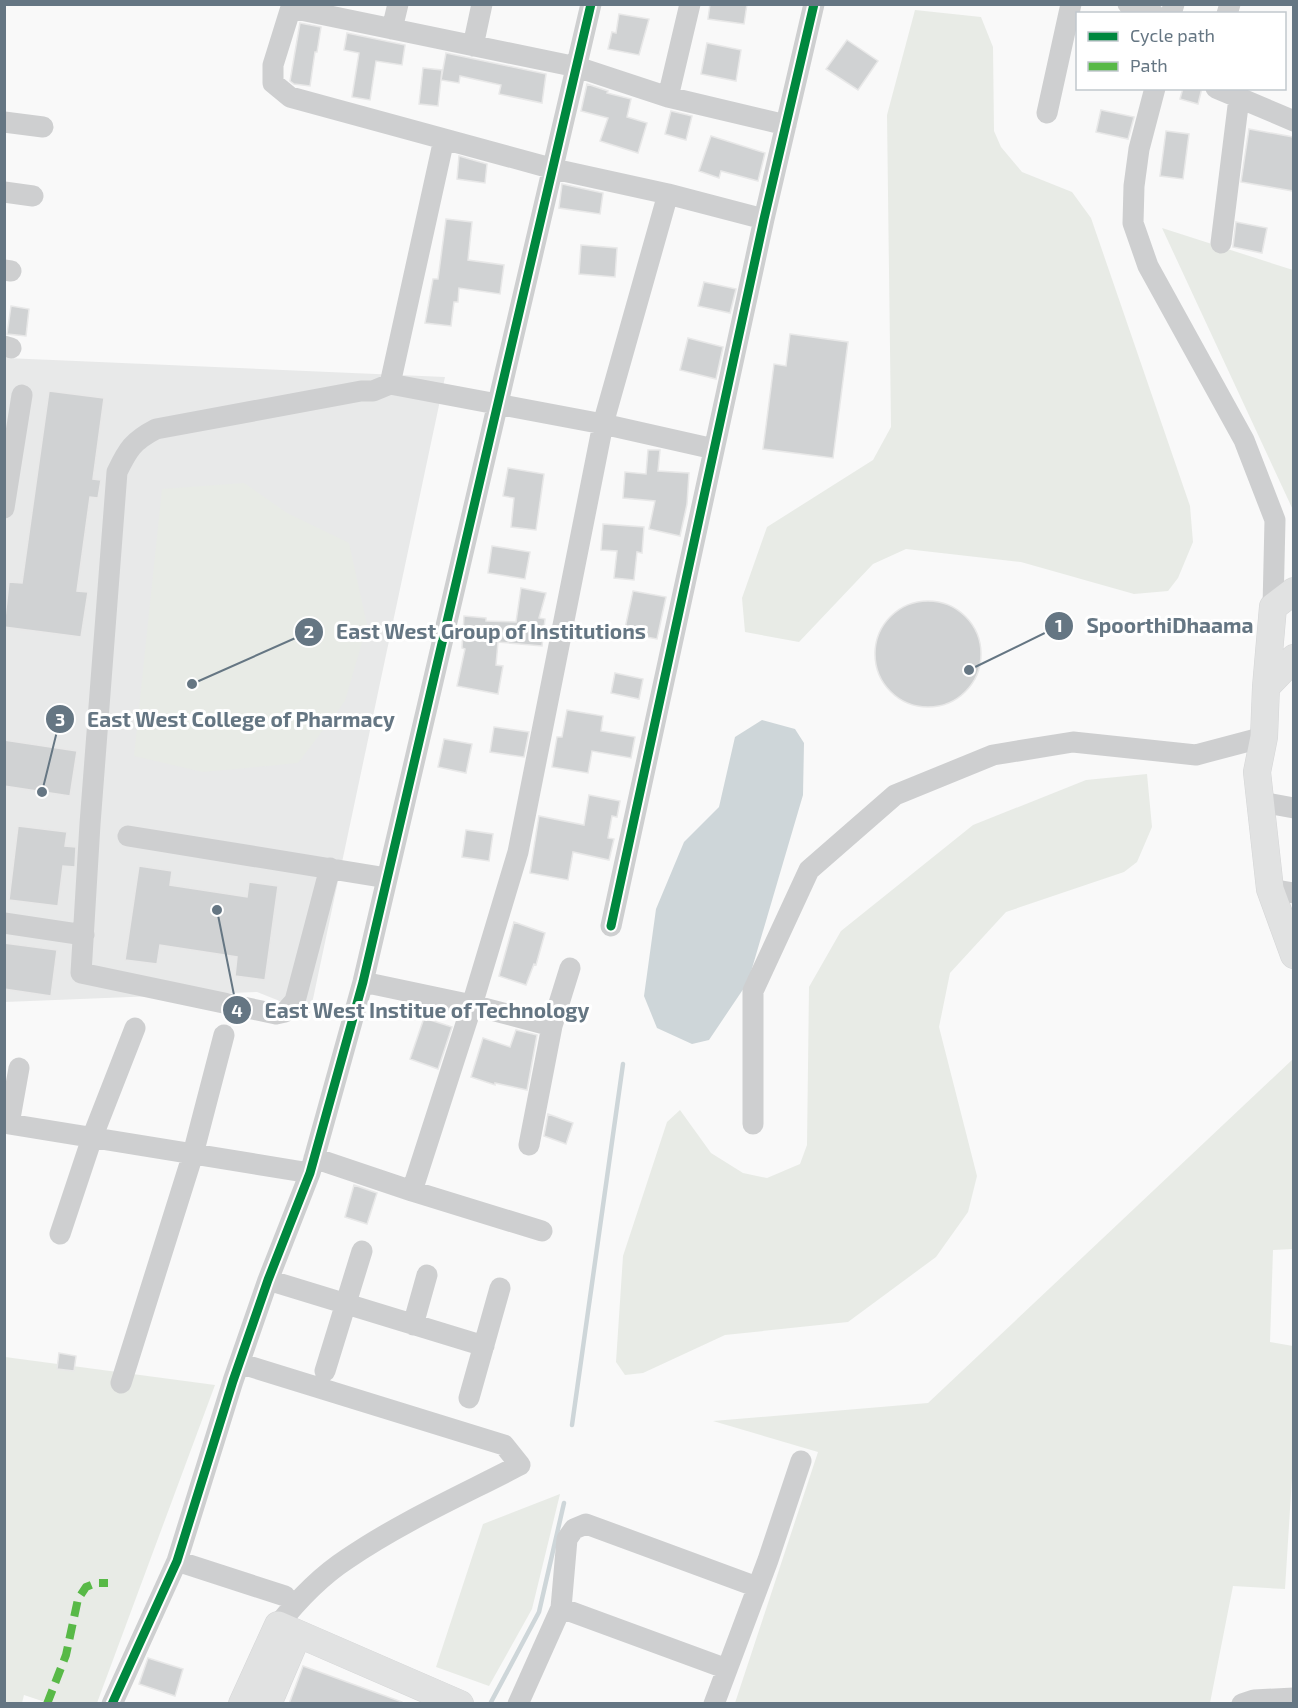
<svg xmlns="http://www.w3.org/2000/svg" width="1298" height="1708" font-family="'Exo 2',sans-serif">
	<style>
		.built { fill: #e8e9e9 }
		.green { fill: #e8ebe6 }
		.water { fill: #ced6d9 }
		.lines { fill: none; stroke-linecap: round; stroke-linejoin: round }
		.stream { stroke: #ced6d9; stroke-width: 4.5 }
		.building { fill: #d0d2d3; stroke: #e8e8e8; stroke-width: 1.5 }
		.major-casing { stroke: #d5d6d7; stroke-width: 28 }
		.minor { stroke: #cecfd0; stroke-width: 21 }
		.major { stroke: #e1e2e2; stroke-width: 27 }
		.quiet { stroke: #58b947; stroke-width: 8; stroke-dasharray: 15 8; stroke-linecap: butt }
		.cycleway-casing { stroke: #fff; stroke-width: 13 }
		.cycleway { stroke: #00873e; stroke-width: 9 }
		.leader { fill: none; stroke: #657683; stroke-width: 2 }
		.callout-dot { fill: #657683; stroke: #fff; stroke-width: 2 }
		.mark-label { font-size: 18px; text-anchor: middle; font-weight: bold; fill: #fff }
		.callout-label { font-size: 21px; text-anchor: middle; font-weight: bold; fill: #657683; stroke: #fff; stroke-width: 6; stroke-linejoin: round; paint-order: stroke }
	</style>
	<rect width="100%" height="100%" fill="#f9f9f9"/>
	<path class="built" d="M6,358L445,377L310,1013L257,992L5,1002Z"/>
	<path class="green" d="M915,10L981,17L993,47L994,131L1001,147L1022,172L1072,192L1091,218L1190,506L1193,542L1178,578L1168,591L1134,594L1021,562L906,549L873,564L799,642L745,632L742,598L767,527L873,460L891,427L887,115Z
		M1162,228L1293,270V510Z
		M244,483L287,513L349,543L367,625L345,701L298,763L203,772L134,756L162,489Z
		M1147,774L1152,827L1137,862L1124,872L1006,912L950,973L939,1027L977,1176L968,1212L936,1257L848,1322L725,1335L643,1373L625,1375L616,1362L623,1256L667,1122L680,1110L711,1153L743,1173L767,1178L800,1164L807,1145L809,987L841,931L973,825L1086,780Z
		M1293,1059V1249L1273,1250L1270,1342L1293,1346V1462L1285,1589L1233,1586L1210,1703H735L818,1452L713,1421L928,1403Z
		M5,1357L215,1385L97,1703H48L24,1695L22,1703L5,1704Z
		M560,1494L532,1609L489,1686L436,1667L483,1524Z"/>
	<path class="water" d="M762,720L795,729L804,743L803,795L748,982L709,1040L692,1044L657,1028L644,996L656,909L684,842L719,807L735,737Z"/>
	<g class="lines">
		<path class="stream" d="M572,1425L623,1064
			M490,1704L539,1612L564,1503"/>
	</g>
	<path class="building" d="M710,4H747L744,24L708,19Z
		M619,14L649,19L639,55L608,49L612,32L616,33Z
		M300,23L321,27L317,52H315L310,86L294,84L290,81Z
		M347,33L405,45L402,65L376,61L370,100L352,97L359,53L344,50Z
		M847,40L878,61L858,90L826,69Z
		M707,43L741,50L736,81L701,74Z
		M446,53L546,74L542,103L499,94L501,85L460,76L459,83L441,80Z
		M423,68L442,70L438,106L419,104Z
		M587,84L608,91L607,93L631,99L627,117L647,123L638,153L600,141L608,118L581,111Z
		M1183,88H1202L1198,104L1180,99Z
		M1101,110L1134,117L1128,139L1096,132Z
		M671,111L692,116L686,140L665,134Z
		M1249,129L1293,137V191L1241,182Z
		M1166,131L1189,134L1183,179L1160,176Z
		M711,136L765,153L758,181L721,171L719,178L699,171Z
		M459,156L487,164L485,183L457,179Z
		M562,184L603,193L600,214L559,208Z
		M446,219L472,222L468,260L504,265L500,294L459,288L458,302H454L451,326L425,323L433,279H438Z
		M1236,222L1267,228L1262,253L1233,247Z
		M581,245L617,248L615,277L579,274Z
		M704,282L736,289L730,313L698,306Z
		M11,306L29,309L26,336L7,334Z
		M790,334L848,342L833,458L763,449L774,364L786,366Z
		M688,338L723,347L716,379L680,370Z
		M49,391L104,398L93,479L101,480L98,498L90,497L77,591L88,592L81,637L4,627L9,582L22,583Z
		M648,450H660L658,471L689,473L687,504L680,536L649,529L655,501L623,498L625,472L646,474Z
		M508,468L544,474L536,530L511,527L514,498L503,496Z
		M603,524L644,527L642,553L637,552L634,580L614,578L617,551L601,550Z
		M492,546L530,552L525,579L488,573Z
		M521,588L546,593L539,618L545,619L542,646L498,642L496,665L503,666L498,694L457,686L465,649L462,648L464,616L486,618V621L516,622Z
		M633,591L666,597L657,639L624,633Z
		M875 654a53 53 0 1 1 106 0a53 53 0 1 1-106 0Z
		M615,673L643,679L639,699L611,693Z
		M567,710L603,716L601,731L635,737L631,758L592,751L588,773L552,767L557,737H562Z
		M494,727L529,732L524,757L490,752Z
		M444,739L472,744L466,773L438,767Z
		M4,740L77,751L70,796L4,786Z
		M589,795L620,801L617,817L612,816L608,838L614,839L609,860L573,852L568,880L530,873L539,816L584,825Z
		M18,826L67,832L65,846L76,847L75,867L63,866L58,906L9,900Z
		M466,830L493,834L489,861L462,857Z
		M139,866L172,871L170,885L247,897L249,882L278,886L265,980L235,976L237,957L160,945L157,964L125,960Z
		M514,922L545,933L536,965L534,964L526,985L499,976Z
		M4,943L57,950L51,996L4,989Z
		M424,1018L452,1027L438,1069L410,1059Z
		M516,1030L537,1035L527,1090L495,1083V1085L471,1077L483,1038L510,1047Z
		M548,1114L573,1123L566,1144L544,1136Z
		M354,1185L377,1193L367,1224L345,1217Z
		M59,1353L76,1356L74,1371L57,1369Z
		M148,1658L183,1669L175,1696L139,1684Z
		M303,1666L402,1702V1704H289Z"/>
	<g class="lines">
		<defs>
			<path id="major" d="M1294,591L1273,607L1266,687L1264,737L1257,772L1270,889L1294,955
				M1266,687L1294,658
				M242,1704L278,1625L460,1704
				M268,1704L298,1634"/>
		</defs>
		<use href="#major" class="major-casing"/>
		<path class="minor" d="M292,4L273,65V83L290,97L554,169L668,194L764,219
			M1128,4L1154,14
			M291,8L577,67L668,97L786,125
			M1171,14L1174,4
			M1227,14L1230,4
			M392,29L398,4
			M473,46L482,4
			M1155,88L1139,149L1134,186L1133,223L1148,266L1244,440L1275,520L1273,607
			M1216,88L1294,121
			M668,97L690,4
			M1047,113L1071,4
			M4,122L43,127
			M4,192L33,196
			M1221,243L1239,98
			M4,270L11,271
			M4,346L11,348
			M390,384L444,139
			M4,508L22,395
			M1261,802L1294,808
			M128,836L387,878
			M330,868L295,1001L285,1012L276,1014L81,973L90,824L117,472C128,449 133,441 156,429L361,391H373L390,384L603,424L714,449
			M1270,889L1294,893
			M4,923L84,935
			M611,926L764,219L814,4
			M363,982L472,1005L552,1026
			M19,1068L9,1124L310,1173
			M753,1124V991L809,870L895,795L993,755L1073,742L1196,755L1264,737
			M529,1145L552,1026L570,968
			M314,1158L412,1191L542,1231
			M412,1191L472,1005L518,852L603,424L668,194
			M60,1234L92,1138L135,1028
			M268,1280L484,1346
			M413,1325L427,1275
			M239,1363L504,1445L520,1465C462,1495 401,1522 347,1559C321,1576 297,1601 278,1625
			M325,1371L362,1251
			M121,1383L193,1154L224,1035
			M469,1398L500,1288
			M177,1561L285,1596
			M561,1608L727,1669
			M112,1704L177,1561L233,1381L268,1280L310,1173L363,982L591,4
			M518,1704L561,1608L567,1539L574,1529L586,1524L757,1587
			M714,1704L768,1560L801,1461
			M1242,1704L1254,1700L1294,1698"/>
		<use href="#major" class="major"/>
		<path class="quiet" d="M47,1704L66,1655L78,1599L86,1587L96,1583H108"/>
		<defs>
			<path id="cycleway" d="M611,926L764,219L814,4
				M112,1704L177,1561L233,1381L268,1280L310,1173L363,982L591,4"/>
		</defs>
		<use href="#cycleway" class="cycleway-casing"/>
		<use href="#cycleway" class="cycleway"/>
	</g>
	<path class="leader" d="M969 670L1059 626M192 684L309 632M42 792L60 719M217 910L237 1010"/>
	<g class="callout-dot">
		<circle cx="969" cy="670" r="6"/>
		<circle cx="192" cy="684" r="6"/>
		<circle cx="42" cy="792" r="6"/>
		<circle cx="217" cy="910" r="6"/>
		<circle cx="1059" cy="626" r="15"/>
		<circle cx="309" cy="632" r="15"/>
		<circle cx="60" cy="719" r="15"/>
		<circle cx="237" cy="1010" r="15"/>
	</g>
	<g class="mark-label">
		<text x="1059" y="632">1</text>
		<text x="309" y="638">2</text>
		<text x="60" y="726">3</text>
		<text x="237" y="1017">4</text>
	</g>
	<g class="callout-label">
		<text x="1170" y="633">SpoorthiDhaama</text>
		<text x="491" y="639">East West Group of Institutions</text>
		<text x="241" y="727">East West College of Pharmacy</text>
		<text x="427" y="1018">East West Institue of Technology</text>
	</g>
	<rect width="1298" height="1708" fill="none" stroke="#657683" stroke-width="12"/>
	<rect x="1076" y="12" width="210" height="78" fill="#ffffff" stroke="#c1c8cd" stroke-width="1.5"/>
	<rect x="1088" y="32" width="30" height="9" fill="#00873e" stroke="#c1c8cd" stroke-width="1.5"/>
	<text x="1130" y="42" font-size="18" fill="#657683">Cycle path</text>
	<rect x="1088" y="62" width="30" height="9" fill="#58b947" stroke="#c1c8cd" stroke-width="1.5"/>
	<text x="1130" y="72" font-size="18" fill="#657683">Path</text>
</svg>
